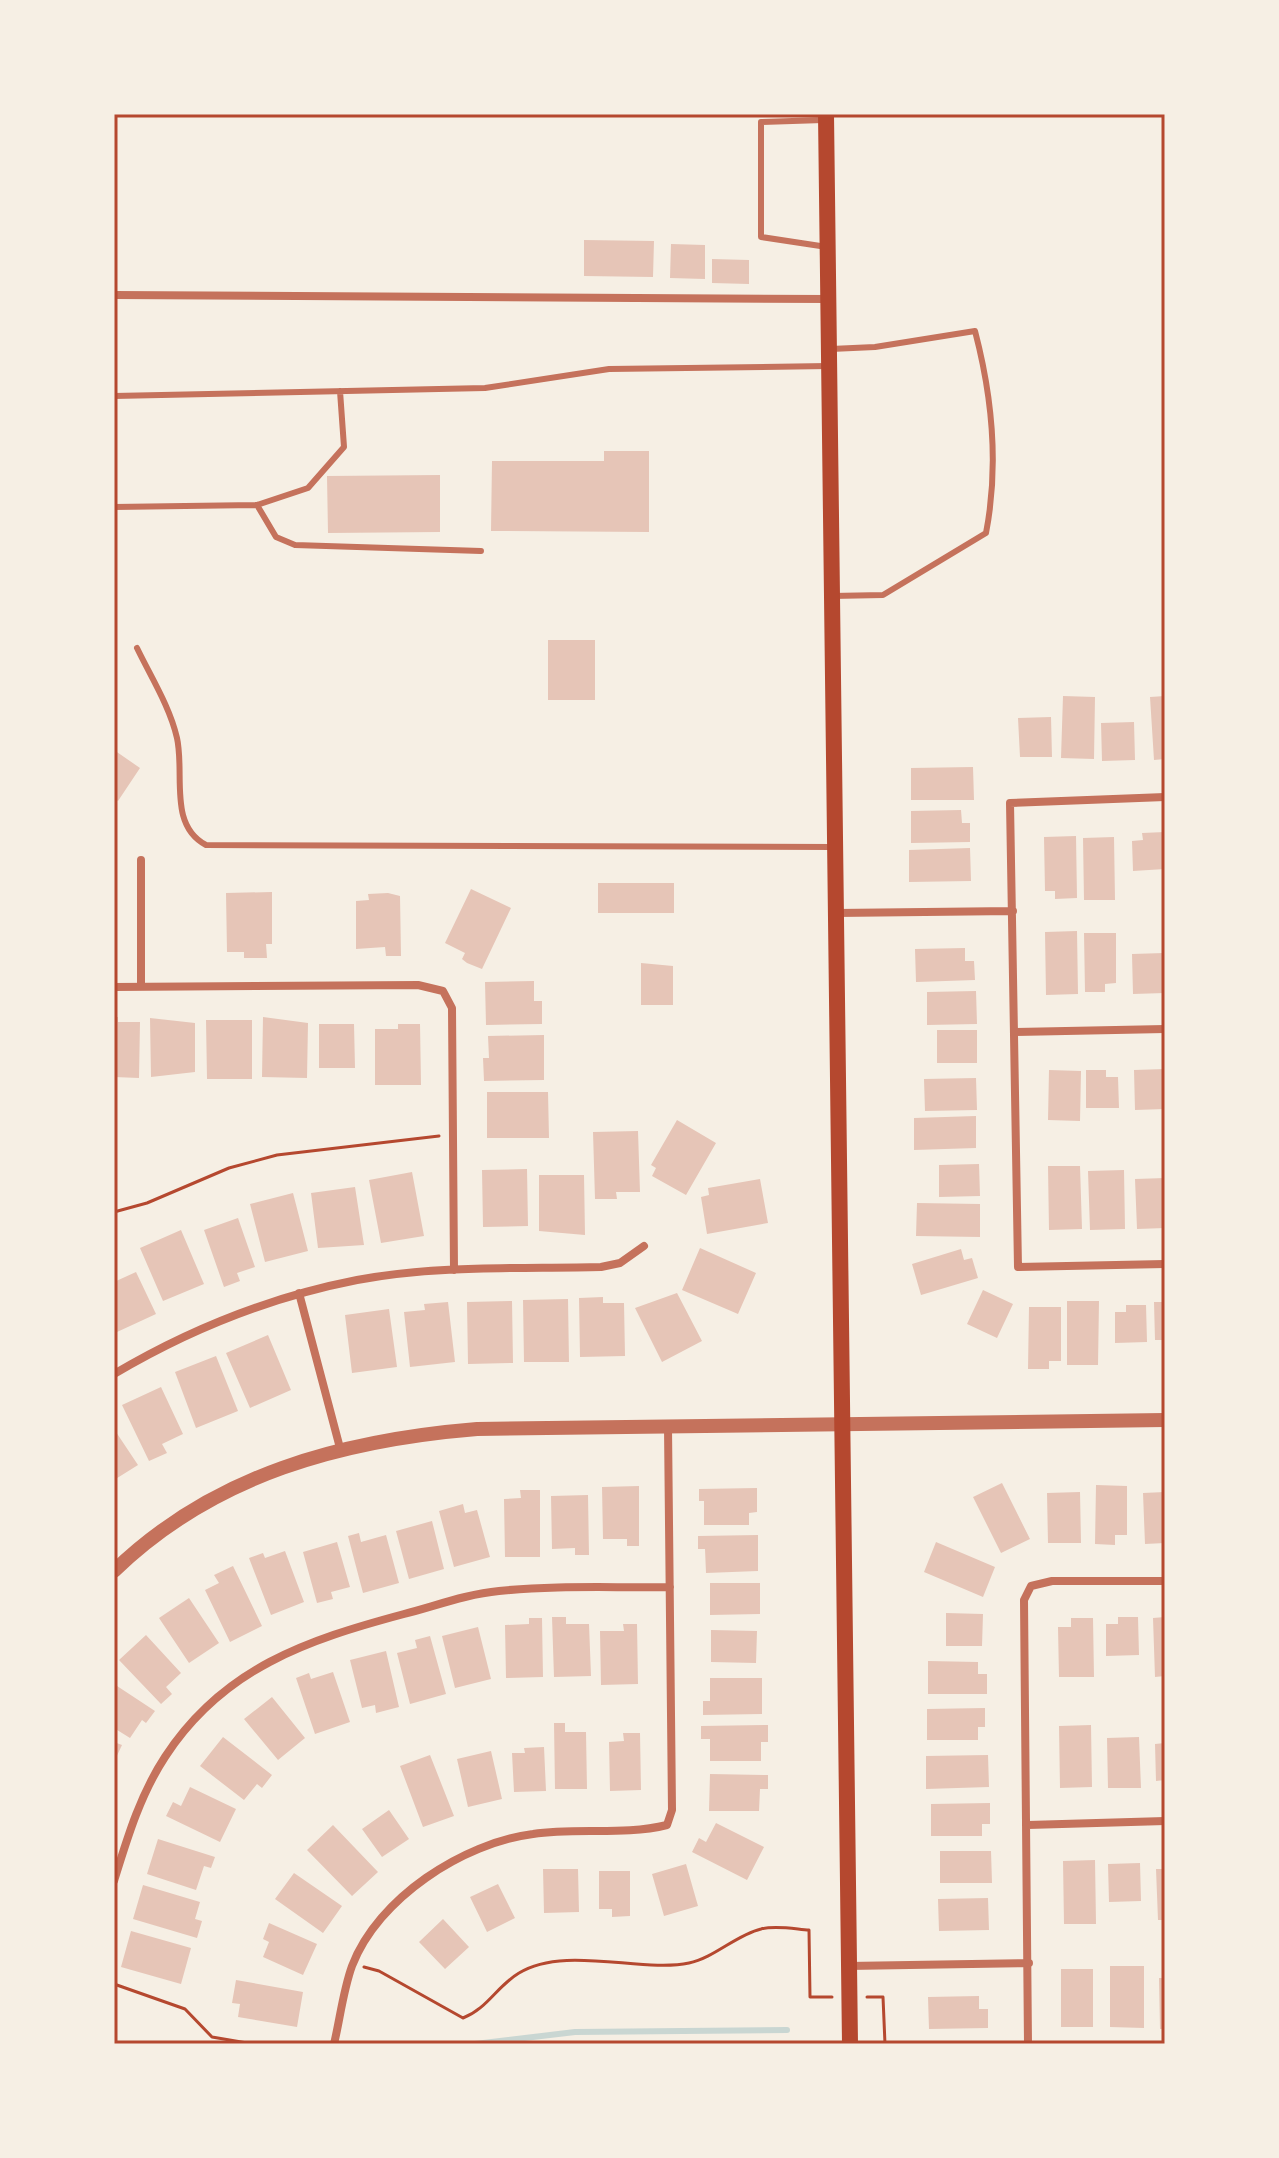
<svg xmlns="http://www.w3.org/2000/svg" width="1279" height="2158" font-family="'Open Sans',sans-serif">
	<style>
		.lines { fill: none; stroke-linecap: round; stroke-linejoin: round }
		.stream { stroke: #c9d6d2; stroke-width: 6 }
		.building { fill: #e6c5b7 }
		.path { stroke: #b5482f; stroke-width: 3 }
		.service { stroke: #c5725c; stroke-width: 6 }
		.minor { stroke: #c5725c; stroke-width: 8 }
		.tertiary { stroke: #c5725c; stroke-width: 14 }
		.secondary { stroke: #b5482f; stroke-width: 16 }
		.neatline { fill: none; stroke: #b5482f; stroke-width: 3 }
	</style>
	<rect width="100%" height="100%" fill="#f6efe4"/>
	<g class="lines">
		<path class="stream" d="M475,2044L575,2032L787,2030"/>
	</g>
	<path class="building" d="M584,240L654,241L653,277L584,276Z
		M671,244L705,245V279L670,278Z
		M712,259L749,260V284L712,283Z
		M604,451H649V532L491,531L492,461H604Z
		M440,475V532L328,533L327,476Z
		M548,640H595V700H548Z
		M1063,696L1095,697L1094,759L1061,758Z
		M1165,696V759L1154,760L1150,697Z
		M1051,717L1052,757H1020L1018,718Z
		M1134,722L1135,760L1102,761L1101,723Z
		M114,750L140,768L118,801L114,798Z
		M973,767L974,800H911V768Z
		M961,810L962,823H970V842L911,843V811Z
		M1165,832V869L1133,871L1132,841L1143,840L1142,833Z
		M1076,836L1077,898L1055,899V891H1045L1044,837Z
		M1114,837L1115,900H1084L1083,838Z
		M970,848L971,881L909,882V850Z
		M598,883H674V913H598Z
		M471,889L511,908L482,969L467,963L462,959L465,953L445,943Z
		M272,892V944H266L267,958H244V952H227L226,893Z
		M388,893L400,896L401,956H386L385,947L356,949V901L369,900L368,894Z
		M1077,931L1078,994L1046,995L1045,932Z
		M1084,933H1116V983L1105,984V992H1085Z
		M965,948V961H974L975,980L916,982L915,949Z
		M1164,953L1165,993L1133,994L1132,954Z
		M641,963L673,966V1005H641Z
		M534,981V1001H542V1024L486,1025L485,982Z
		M976,991L977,1024L927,1025V992Z
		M114,1017H118V1022H140L139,1078L114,1077Z
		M263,1017L308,1023L307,1078L262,1077Z
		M150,1018L195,1023V1072L151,1077Z
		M206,1020H252V1079H207Z
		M319,1024H354L355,1068H319Z
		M398,1024H420L421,1085H375V1029H398Z
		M937,1030H977V1063H937Z
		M544,1035V1080L484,1081L483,1058H489L488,1036Z
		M1165,1069V1109L1135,1110L1134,1070Z
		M1049,1070L1081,1071L1080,1121L1048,1120Z
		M1086,1070H1106V1077H1118L1119,1108H1086Z
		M976,1078L977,1110L925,1111L924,1079Z
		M487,1092H548L549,1138H487Z
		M976,1116V1148L914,1150V1118Z
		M677,1120L716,1143L686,1195L652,1176L656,1168L651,1165Z
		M638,1131L640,1192H616L617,1199H595L593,1132Z
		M979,1164L980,1196L939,1197V1165Z
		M1048,1166H1080L1082,1229L1049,1230Z
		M527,1169L528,1226L483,1227L482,1170Z
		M1124,1170L1125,1229L1090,1230L1088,1171Z
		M412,1172L424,1236L381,1243L369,1180Z
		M539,1175H584L585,1235L539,1231Z
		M1165,1178V1228L1137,1229L1135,1179Z
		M760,1179L768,1223L707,1234L701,1197L709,1195L708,1188Z
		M355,1187L364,1245L318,1248L311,1193Z
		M293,1193L308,1251L265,1262L250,1204Z
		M917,1203L980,1204V1237L916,1236Z
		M238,1218L255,1267L237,1273L240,1281L224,1287L204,1230Z
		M181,1230L204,1284L163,1301L140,1248Z
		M700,1248L756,1273L738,1314L682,1290Z
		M961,1249L964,1260L972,1258L978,1278L921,1295L912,1264Z
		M136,1272L156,1314L117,1332L114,1282Z
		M983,1290L1013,1304L997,1338L967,1324Z
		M677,1293L702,1341L662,1362L635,1308Z
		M603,1297V1303H624L625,1356L580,1357L579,1298Z
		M568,1299L569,1362H524L523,1300Z
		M512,1301L513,1363L468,1364L467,1302Z
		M1067,1301H1099L1098,1365H1067Z
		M448,1302L455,1362L410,1367L404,1312L425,1310L424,1304Z
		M1154,1302H1165V1340H1155Z
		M1126,1305H1146L1147,1342L1115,1343V1312H1126Z
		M1029,1307H1061V1361H1049V1369H1028Z
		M389,1309L397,1367L352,1373L345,1315Z
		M268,1335L291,1390L250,1408L226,1353Z
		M216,1356L238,1411L196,1428L175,1372Z
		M161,1387L183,1434L162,1444L167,1453L149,1461L122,1405Z
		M114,1429L138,1465L114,1480Z
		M1002,1483L1030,1539L1001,1553L973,1497Z
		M1096,1485L1127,1486V1535H1115V1545L1095,1544Z
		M639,1486V1546H627V1539H603L602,1487Z
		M757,1488V1512L749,1513V1525H704V1501H699V1489Z
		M520,1490H540V1557H505L504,1499L521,1498Z
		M1080,1492L1081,1543H1048L1047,1493Z
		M1165,1492V1543L1145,1544L1143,1493Z
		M588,1495L589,1555H575V1548L552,1549L551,1496Z
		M463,1504L465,1513L477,1510L490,1557L454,1567L439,1511Z
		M432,1521L444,1569L409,1579L396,1531Z
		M359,1533L361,1542L386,1535L399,1583L363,1593L348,1536Z
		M758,1535V1571L706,1573L705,1549H698V1536Z
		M337,1542L350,1587L331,1592L333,1599L317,1603L303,1552Z
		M936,1542L995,1567L983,1597L924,1572Z
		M285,1551L304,1602L271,1615L249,1558L263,1553L265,1558Z
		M233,1566L262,1626L230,1642L205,1590L219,1583L214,1575Z
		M710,1583H760V1614L710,1615Z
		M189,1598L219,1643L189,1663L159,1618Z
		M946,1613L983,1614L982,1646H946Z
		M552,1617H566V1624H589L591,1676L554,1677Z
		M1118,1617H1138L1139,1655L1106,1656V1624H1118Z
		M1165,1617V1676L1155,1677L1153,1618Z
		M529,1618H542L543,1677L506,1678L505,1625L529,1624Z
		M1071,1618H1093L1094,1677H1059L1058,1627H1071Z
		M623,1624H637L638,1684L601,1685L600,1631H624Z
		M478,1627L491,1679L455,1688L442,1636Z
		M711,1630L757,1631L756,1663L711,1662Z
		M146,1635L181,1673L166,1687L172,1694L161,1704L119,1660Z
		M430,1636L446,1694L410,1704L397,1653L417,1648L415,1640Z
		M386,1651L399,1707L376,1713L375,1705L362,1708L350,1660Z
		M928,1661L978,1662V1674H987V1694H928Z
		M333,1672L350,1722L315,1734L296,1678L309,1673L311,1679Z
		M710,1678H762V1714L703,1715V1701H710Z
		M114,1684L155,1711L146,1723L142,1720L130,1738L114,1728Z
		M272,1697L305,1738L278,1760L244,1719Z
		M985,1708V1727H978V1740H927V1709Z
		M554,1723H565V1732H586L587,1789H555Z
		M768,1725V1742H761V1761H710V1739H701V1726Z
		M1091,1725L1092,1787L1060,1788L1059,1726Z
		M623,1733H640L641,1790L610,1791L609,1742L624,1741Z
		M223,1737L272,1775L262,1788L257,1784L244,1800L200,1766Z
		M1139,1737L1141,1788H1108L1107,1738Z
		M114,1742L122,1745L114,1762Z
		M1165,1743V1780L1156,1781L1155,1744Z
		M544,1747L546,1791L514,1792L512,1753H525L524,1748Z
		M491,1751L502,1799L468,1807L457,1759Z
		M430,1755L454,1816L423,1827L400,1766Z
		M988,1755L989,1787L926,1789V1756Z
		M710,1774L768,1775V1789H760L759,1811H709Z
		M190,1787L236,1809L220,1842L166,1816L173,1802L181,1806Z
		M990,1803V1824H982V1836H931V1804Z
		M389,1810L409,1839L382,1857L362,1829Z
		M716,1823L764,1847L747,1880L692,1852L699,1838L706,1842Z
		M333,1825L378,1872L352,1896L307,1850Z
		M158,1839L215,1857L211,1868L204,1866L196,1890L147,1874Z
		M940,1851H991L992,1883H940Z
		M1095,1860L1096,1924H1064L1063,1861Z
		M1140,1863L1141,1901L1109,1902L1108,1864Z
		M686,1864L698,1906L664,1916L652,1874Z
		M543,1869H578L579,1912L544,1913Z
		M1156,1869H1165V1920H1158Z
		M599,1871H630V1916L612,1917V1909H599Z
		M294,1873L342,1906L323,1933L275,1899Z
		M498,1884L515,1918L487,1932L470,1897Z
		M143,1885L200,1902L195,1919L202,1921L197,1938L133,1919Z
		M988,1898L989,1930L939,1931L938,1899Z
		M443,1919L469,1947L445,1969L419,1942Z
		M269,1923L317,1944L303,1975L263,1957L269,1942L263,1939Z
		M131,1931L191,1948L181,1984L121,1967Z
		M1110,1966H1144V2028L1110,2027Z
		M1061,1969H1093V2027H1061Z
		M1159,1978H1165V2029H1160Z
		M236,1980L303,1992L297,2027L238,2017L240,2004L232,2003Z
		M979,1996V2009H988V2028L929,2029L928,1997Z"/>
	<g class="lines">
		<path class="path" d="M114,1212L147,1203L229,1168L277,1155L439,1136
			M364,1967L379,1971L463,2018C487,2009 497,1986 519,1973C564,1945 642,1973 689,1963C714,1958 736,1935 761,1929C775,1925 795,1929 809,1930L810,1997H832
			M114,1984L185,2009L212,2037L253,2044
			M867,1997H883L885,2044"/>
		<path class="service" d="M823,120L761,122V237L827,247
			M831,349L875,347L975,331C992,396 999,466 986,533L883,595L832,596
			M114,396L485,388L609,369L828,366
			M257,505L276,537L295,545L481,551
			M114,507L257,505L308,488L344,447L340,391
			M137,648C151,677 170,707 177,738C185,774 168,825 206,845L834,847"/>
		<path class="minor" d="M114,295L828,299
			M1165,797L1010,803L1018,1267L1165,1264
			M141,860V987
			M836,913L1013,911
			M114,987L418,985L443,991L452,1008L454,1270
			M1015,1032L1165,1029
			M299,1293L340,1448
			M114,1374C190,1329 270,1297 357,1280C437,1265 520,1269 601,1267L620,1263L644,1246
			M1028,1825L1165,1821
			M114,1881C127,1839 140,1795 165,1757C223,1668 307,1640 404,1614C435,1606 467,1594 499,1591C555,1585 613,1588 670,1587
			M848,1966L1029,1963
			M334,2044C340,2019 343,1991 352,1966C378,1898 463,1843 533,1834C577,1827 623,1836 667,1825L672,1810L668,1427
			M1028,2044L1024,1600L1031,1586L1052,1581H1165"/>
		<path class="tertiary" d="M114,1571C214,1474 343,1440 477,1429L1165,1420"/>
		<path class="secondary" d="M826,114L850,2044"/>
	</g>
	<rect width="1279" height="2158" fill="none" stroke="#f6efe4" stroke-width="232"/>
	<rect x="116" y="116" width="1047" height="1926" class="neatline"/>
</svg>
